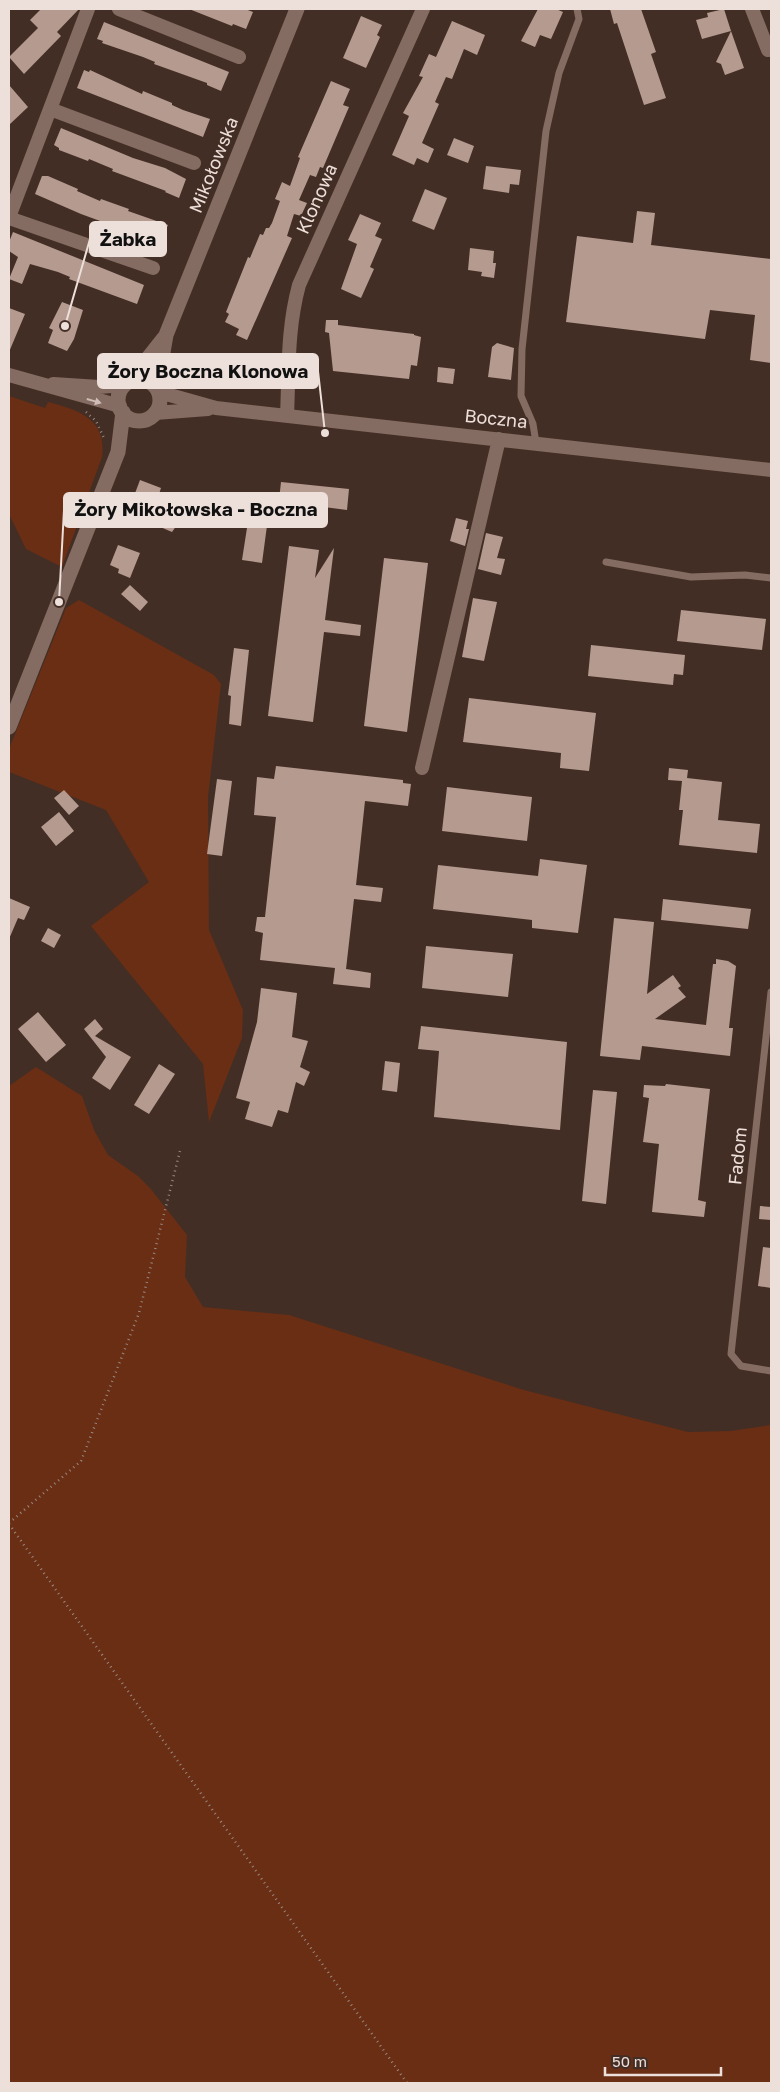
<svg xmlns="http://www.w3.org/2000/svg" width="780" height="2092" font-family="'Golos Text',sans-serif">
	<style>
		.green { fill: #692e14 }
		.building { fill: #b59a90 }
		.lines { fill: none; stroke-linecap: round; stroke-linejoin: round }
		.path { stroke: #9a8881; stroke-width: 2.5; stroke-dasharray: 1 4; stroke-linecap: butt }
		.lane { stroke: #856c62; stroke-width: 7 }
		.street { stroke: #856c62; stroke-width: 14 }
		.secondary { stroke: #856c62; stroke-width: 15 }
		.oneway { fill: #cebcb5 }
		.labels { text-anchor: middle; stroke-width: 5; stroke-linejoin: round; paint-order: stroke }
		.street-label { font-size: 18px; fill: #eddfd9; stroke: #432e25 }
		.leader { fill: none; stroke: #eddfd9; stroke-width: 2 }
		.callout-dot { fill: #eddfd9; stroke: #432e25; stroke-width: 2 }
		.callout { fill: #eddfd9; stroke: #eddfd9; stroke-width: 2 }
		.callout-label { font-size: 19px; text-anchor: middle; font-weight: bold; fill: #111 }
	</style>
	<rect width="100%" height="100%" fill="#432e25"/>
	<path class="green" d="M9,396L45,408L48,402C79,410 107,419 102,457L62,567L26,549L9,514Z
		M79,600L214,675L221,684L208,797L209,930L243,1010L242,1038L209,1122L203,1064L91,926L149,882L106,810L9,772V749L66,608Z
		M36,1067L82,1096L94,1130L108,1155L138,1176L150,1188L187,1235L185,1277L203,1307L289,1315L524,1390L688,1432L731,1431L771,1425V2083H9V1086Z"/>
	<path class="building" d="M41,9H79L57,32L61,36L24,74L9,57L38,28L30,20Z
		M189,9H245L253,12L246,29L233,24L232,26Z
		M538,9H556L563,12L551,39L540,35L535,47L521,41Z
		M610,9H641L656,52L651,54L666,98L644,105L617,23L614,24Z
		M724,9L731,31L702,39L696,20L708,17L707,13Z
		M361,16L382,25L377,35L380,37L366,68L343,58Z
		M452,21L485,35L477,55L464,49L452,79L446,77L435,102L439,104L422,143L434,149L428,163L417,158L414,165L392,155L409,116L403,113L423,77L419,76L429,54L436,57Z
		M104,22L229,72L221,91L207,85V83L154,64L155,62L143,57L102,43L103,41L97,39Z
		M731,31L744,68L725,75L721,64L716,62Z
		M84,70L89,72L90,70L142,94L143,91L172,103V105L183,110L210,119L203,137L77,88Z
		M331,81L350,89L343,105L349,107L323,168L320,167L316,177L310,175L299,200L307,203L301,216L294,214L287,236L292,238L247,340L236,335L239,329L225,322L229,314L226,312L248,257L250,258L260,234L263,235L266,228H269L272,223L280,201L275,199L282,182L290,186L300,158L298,157Z
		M9,85L28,107L9,125Z
		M61,128L133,158L165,168L186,179L179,198L165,192L166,191L112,171L113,169L89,159L88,161L59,150V148L54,145Z
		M454,138L474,146L468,163L447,155Z
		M486,166L521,170L519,185L510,184L509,193L483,189Z
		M42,176H48L78,189L77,191L100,201L101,199L129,209L128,211L168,225L160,243L81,214L35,194Z
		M425,189L447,198L434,230L412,221Z
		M637,211L655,213L651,245L771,259V363L750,360L755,315L710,310L705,339L566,322L577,236L633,243Z
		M360,214L381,223L375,236L382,239L370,267L374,269L361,298L341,289L357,244L348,240Z
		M13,232L144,285L137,304L69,279L70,277L58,272L30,264L22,284L9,279L18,257L9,251V242Z
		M470,248L494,251L493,263H496L494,278L481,276L482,272L468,270Z
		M62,302L83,310L74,339L67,351L48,343L53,330L49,328Z
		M9,308L25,314L9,352Z
		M326,320H338V325L414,334V335L421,337L417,366L411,365L409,379L333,371L329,333L325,332Z
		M497,343L514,348L511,380L488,377L492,347Z
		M438,367L455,369L453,384L437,382Z
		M140,480L161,488L159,494L164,496L157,515L131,504Z
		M281,482L349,489L347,510L324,507L322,523L277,518Z
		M162,515L179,522L172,532L158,526Z
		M249,515L268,518L262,563L242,560Z
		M456,518L468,521L466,529H469L465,546L450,541Z
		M486,533L503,537L497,558L505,559L501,575L478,569Z
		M118,545L140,553L130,578L118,573L119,569L110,565Z
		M289,546L319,550L315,578L334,548L325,620L361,625L360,636L324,632L313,722L268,716Z
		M384,558L428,563L407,732L364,726Z
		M130,585L148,602L140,611L121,594Z
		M473,598L497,602L484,661L462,657Z
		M681,610L766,619L762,650L677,641Z
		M591,645L685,655L683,675L674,674L673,685L588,676Z
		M234,648L249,650L241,726L229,724L231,696L228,695Z
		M469,698L596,713L589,771L560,768L561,753L463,742Z
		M276,766L403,780V783L411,784L408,806L365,801L356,885L383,888L381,902L354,899L346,969L371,973L370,988L333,984L335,968L260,960L263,933L255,931L257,917H265L276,817L254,815L257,777L274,779Z
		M669,768L688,770L687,778L722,782L718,820L760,824L757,853L679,845L683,810H679L682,781L668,780Z
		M217,779L232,781L222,856L207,854Z
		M447,787L532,797L527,841L442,831Z
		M64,790L79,806L69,815L54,798Z
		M59,812L74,831L56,846L41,827Z
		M540,859L587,865L578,933L532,928V920L433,909L438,865L538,876Z
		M9,898L30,907L24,920L18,918L9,939Z
		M663,899L751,909L748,929L661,920Z
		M614,918L654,922L647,994L673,975L681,986L678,988L686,997L655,1019L706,1025L713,964H716V959L728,961L736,966L729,1028H733L730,1056L642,1046L640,1060L600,1056Z
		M48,928L61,935L54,948L41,941Z
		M426,946L513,954L508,997L422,988Z
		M261,988L297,993L292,1037L308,1041L300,1067L310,1072L304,1086L296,1082L288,1113L278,1110L272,1127L245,1119L250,1102L236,1098L257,1022Z
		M38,1012L66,1045L46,1062L18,1029Z
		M95,1019L103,1029L95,1036L131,1057L110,1090L92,1078L106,1057L84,1029Z
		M421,1026L567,1042L560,1130L434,1117L439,1051L418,1049Z
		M385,1061L400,1063L397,1092L382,1090Z
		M159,1064L175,1074L149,1114L134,1105Z
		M666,1084L710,1089L698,1200L706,1202L704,1217L652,1212L659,1144L643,1142L649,1098L643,1097L644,1085L665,1086Z
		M593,1090L617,1092L606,1204L582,1201Z
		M760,1206L771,1207V1220L759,1219Z
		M763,1247L771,1248V1288L758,1286Z"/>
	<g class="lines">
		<path class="path" d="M86,412L96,421L104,438
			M9,1523L81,1461L139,1313L180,1151
			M9,1524L407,2083"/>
		<path class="lane" d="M536,443L533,424L521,396L522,349L546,131L559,73L579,19L577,9
			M606,562L691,577L745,575L771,578
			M771,992L731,1354L741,1366L771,1371"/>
		<path class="street" d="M119,9L239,57
			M752,9L768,50
			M50,109L194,163
			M9,217L88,9
			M9,218L153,268
			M9,375L120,406
			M53,384L99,387L124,385
			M159,392L216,408L771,470
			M155,413L208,409
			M287,416C289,371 287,329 299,285L423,9
			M422,768L499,439"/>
		<path class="secondary" d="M118 400a21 21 0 1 1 42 0a21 21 0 1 1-42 0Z
			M130,381L164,338
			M157,387L166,335L297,9
			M9,727L118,452L123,412"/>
	</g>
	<defs><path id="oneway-solid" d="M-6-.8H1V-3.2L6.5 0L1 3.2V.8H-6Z" transform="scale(1.25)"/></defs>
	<use class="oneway" href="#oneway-solid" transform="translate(94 401) rotate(16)"/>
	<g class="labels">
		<g class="street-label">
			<text transform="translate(214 165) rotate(-68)" y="6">Mikołowska</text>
			<text transform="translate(317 199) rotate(-66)" y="6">Klonowa</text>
			<text transform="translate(496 419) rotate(6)" y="6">Boczna</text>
			<text transform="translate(738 1156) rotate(-84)" y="6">Fadom</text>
		</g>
	</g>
	<path class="leader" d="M65 326L90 239M325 433L318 371M59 602L64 510"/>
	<g class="callout-dot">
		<circle cx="65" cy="326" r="5"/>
		<circle cx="325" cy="433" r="5"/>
		<circle cx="59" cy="602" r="5"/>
	</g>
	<g class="callout">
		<rect x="90" y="222" width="76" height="34" rx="5"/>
		<rect x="98" y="354" width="220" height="34" rx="5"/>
		<rect x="64" y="493" width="263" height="34" rx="5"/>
	</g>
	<g class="callout-label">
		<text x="128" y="246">Żabka</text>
		<text x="208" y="378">Żory Boczna Klonowa</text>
		<text x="196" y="516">Żory Mikołowska - Boczna</text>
	</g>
	<rect width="780" height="2092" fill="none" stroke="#eddfd9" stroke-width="20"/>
	<path d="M605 2067v8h116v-8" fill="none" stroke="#eddfd9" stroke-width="2.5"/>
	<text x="612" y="2067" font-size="15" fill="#eddfd9" stroke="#432e25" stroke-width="4" paint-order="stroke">50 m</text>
</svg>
